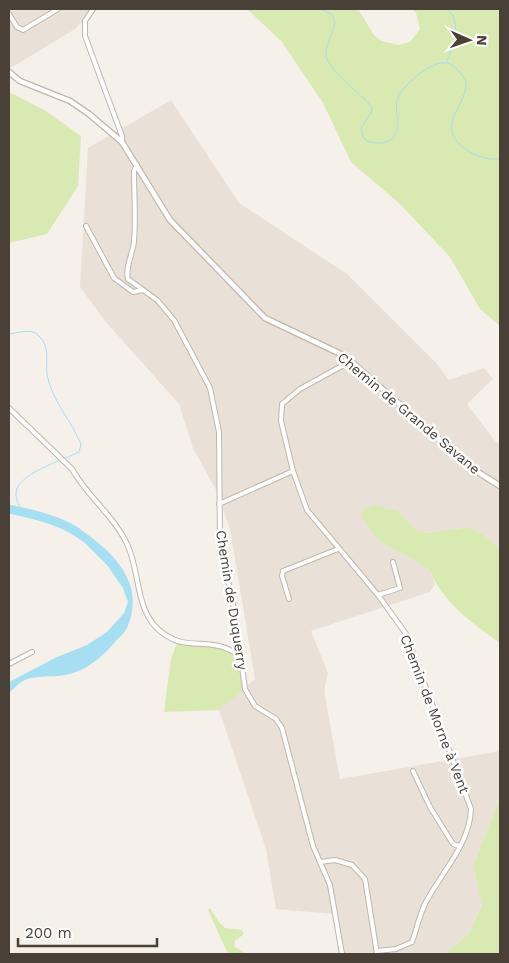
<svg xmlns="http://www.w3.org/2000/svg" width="509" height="963" font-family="'Work Sans',sans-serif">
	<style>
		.residential { fill: #e9e1d8 }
		.green { fill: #d9e9b2 }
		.water { fill: #a6def2 }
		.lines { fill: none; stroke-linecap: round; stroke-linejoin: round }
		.stream { stroke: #a6def2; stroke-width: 1 }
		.river { stroke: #a6def2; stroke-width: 9 }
		.minor-casing { stroke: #c1b6ac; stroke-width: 6 }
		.tertiary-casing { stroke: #c1b6ac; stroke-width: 7 }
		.minor { stroke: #fff; stroke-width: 4 }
		.tertiary { stroke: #fff; stroke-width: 4.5 }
		.labels { text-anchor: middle; stroke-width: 5; stroke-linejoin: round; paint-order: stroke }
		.street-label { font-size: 14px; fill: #494038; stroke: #fff }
	</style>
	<rect width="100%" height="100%" fill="#f5f0ea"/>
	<path class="residential" d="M9,9H95L75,29L9,69Z
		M171,100L239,203L347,274L437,364L449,380L484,368L493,379L467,404L495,441L500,444V549L483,534L469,527L426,533L416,531L399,512L378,540L430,570L435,584L430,592L311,631L328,673L324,691L340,779L500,751V798L473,866L482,904L469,933L444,954H339L333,914L276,909L266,849L219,710L255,679L230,529L216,490L193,448L179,404L105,321L80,287L88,148Z"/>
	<path class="green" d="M247,9H358L374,35L381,41L399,45L410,42L420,29L416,13L412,9H500V326L480,309L450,257L400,204L351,162L323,103L282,42Z
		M9,92L46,111L81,136L78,186L47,234L9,243Z
		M375,505L399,512L417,531L426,533L469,527L483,534L500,549V643C473,624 441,601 430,570L378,540L361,516L362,510Z
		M177,643L221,646L240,655L245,689L219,710L164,712L171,659Z
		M500,798V954H444L469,933L482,905L473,866Z
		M210,908L218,921L225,928L242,930L244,934L235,941L234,946L246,954H228L208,910Z"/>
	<path class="water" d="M70,523C106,545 149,580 127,628C125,633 118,638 115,642C105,654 90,667 76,672C61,678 46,675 31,678C23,679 14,688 9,693V682L57,657L87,645L107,632L124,613L128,602L123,588L107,565L85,543L65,529Z"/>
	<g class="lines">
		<path class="stream" d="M319,9C351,16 324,38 326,56C329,71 361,94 372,107L371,113L361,128L363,137L367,141C377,144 389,145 395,135C402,124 393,109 398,97C403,85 434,59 447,63C456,65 461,74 466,81C468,106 434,125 464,148C474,156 487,160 500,159
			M447,9C463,21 453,46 447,61
			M9,334C18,333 31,328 38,335C52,347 44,364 48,379C53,401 72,422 81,444L79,452C64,460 15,474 16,494C16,500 20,507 23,512"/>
		<path class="river" d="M9,509C32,514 56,519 77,532"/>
		<defs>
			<path id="minor" d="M93,9L85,21V36L122,136V142
				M9,14L17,27L23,30L58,9
				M137,165L134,171C134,194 136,218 134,241C133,254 125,266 128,279L157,300L174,320L210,388L219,432L220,542L235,614L245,689L255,706L276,719L282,728L313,846L330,885L342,954
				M86,226L114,278L133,292L143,290
				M351,361L300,389L282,404L281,421L293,471L307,510L378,595L406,634L471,809C470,844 441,873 426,902C419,915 417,929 412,942L396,949L377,951
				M9,408L72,469C87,496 114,516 127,544C141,572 134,614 164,634C184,648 198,641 219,646C226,647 233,652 240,655
				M219,504L293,471
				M378,595L400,588L393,562
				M289,599L282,576L283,571L338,549
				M9,664L32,652
				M413,771L430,807L453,844L459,846
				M320,862L335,860L352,865L365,879L377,954"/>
			<path id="tertiary" d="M9,72L20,81L70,101L89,114L122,142L170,220L265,318L345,356L473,469L500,486"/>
		</defs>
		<use href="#minor" class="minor-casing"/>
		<use href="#tertiary" class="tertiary-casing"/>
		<use href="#minor" class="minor"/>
		<use href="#tertiary" class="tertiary"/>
	</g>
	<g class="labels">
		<g class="street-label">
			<text transform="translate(409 413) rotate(40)" y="5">Chemin de Grande Savane</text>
			<text transform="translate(232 600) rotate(81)" y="5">Chemin de Duquerry</text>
			<text transform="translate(435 714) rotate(69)" y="5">Chemin de Morne à Vent</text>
		</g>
	</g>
	<rect width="509" height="963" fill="none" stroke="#494038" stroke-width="20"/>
	<g transform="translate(469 40) rotate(92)" stroke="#ffffff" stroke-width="4" paint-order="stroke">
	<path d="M0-4L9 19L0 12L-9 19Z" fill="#494038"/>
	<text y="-8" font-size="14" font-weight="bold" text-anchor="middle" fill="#494038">N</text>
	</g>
	<path d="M18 938v8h139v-8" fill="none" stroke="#494038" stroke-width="2.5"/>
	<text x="25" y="938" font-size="15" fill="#494038" stroke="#ffffff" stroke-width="4" paint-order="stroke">200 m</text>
</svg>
